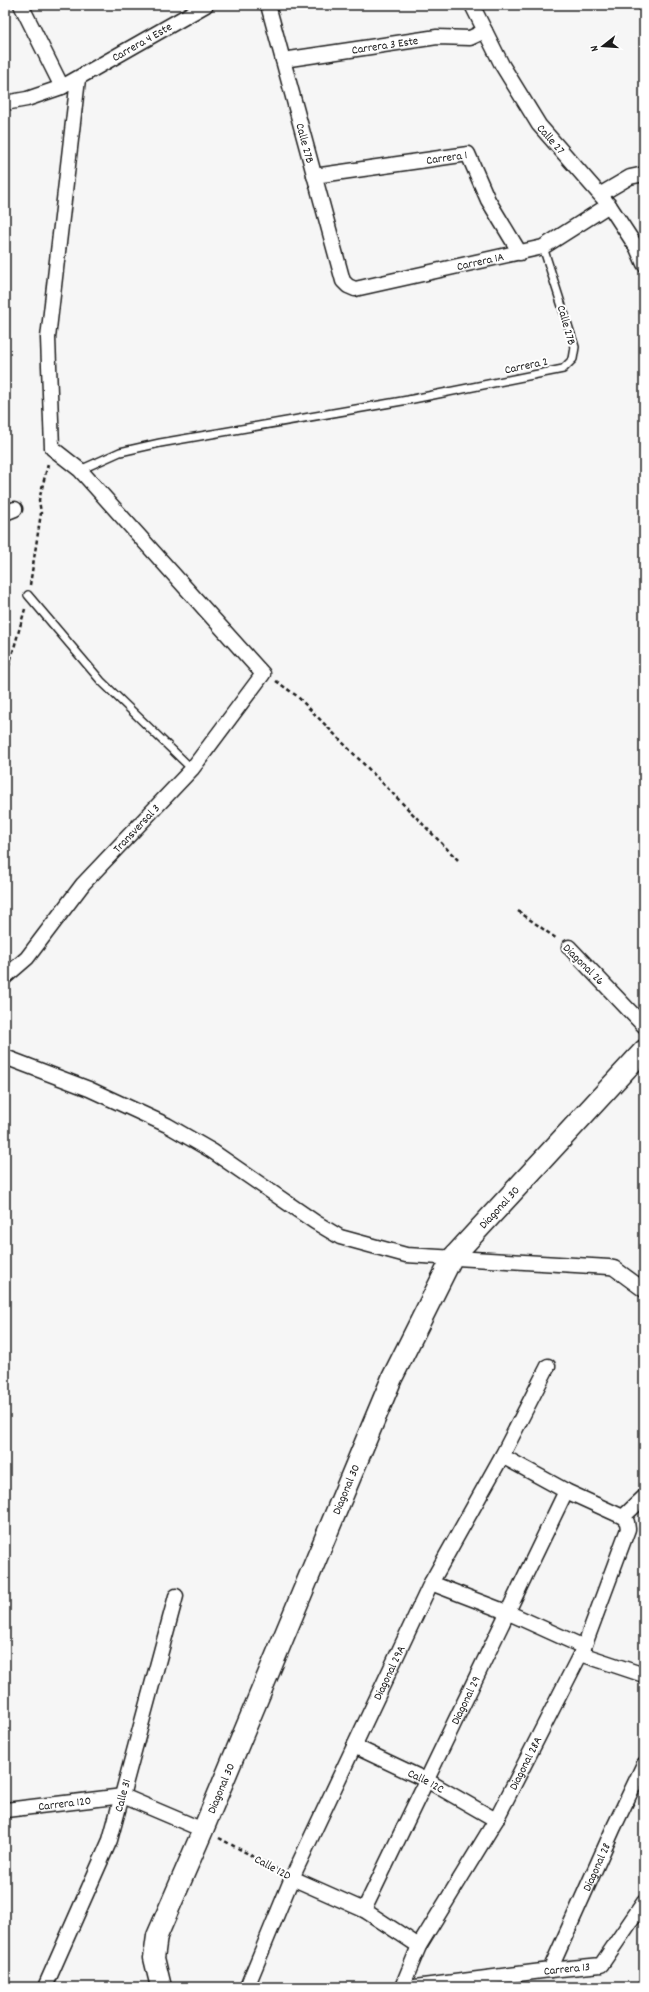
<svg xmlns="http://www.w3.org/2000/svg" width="649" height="1992" font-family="Dekko,sans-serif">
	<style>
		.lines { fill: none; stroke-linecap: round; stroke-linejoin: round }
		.lane-casing { stroke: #1c1c1c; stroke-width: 10 }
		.street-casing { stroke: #1c1c1c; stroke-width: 17 }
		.secondary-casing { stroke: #1c1c1c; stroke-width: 23 }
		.path { stroke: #1c1c1c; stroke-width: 2.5; stroke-dasharray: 4 3; stroke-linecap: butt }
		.lane { stroke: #fff; stroke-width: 7 }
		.street { stroke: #fff; stroke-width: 14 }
		.secondary { stroke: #fff; stroke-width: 20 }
		.labels { text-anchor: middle; stroke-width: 4; stroke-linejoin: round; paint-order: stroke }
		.street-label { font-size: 12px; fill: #1c1c1c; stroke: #fff }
	</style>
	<rect width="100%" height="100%" fill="#f6f6f6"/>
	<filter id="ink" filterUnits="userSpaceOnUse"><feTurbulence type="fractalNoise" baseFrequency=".025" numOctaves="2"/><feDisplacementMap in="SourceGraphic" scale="8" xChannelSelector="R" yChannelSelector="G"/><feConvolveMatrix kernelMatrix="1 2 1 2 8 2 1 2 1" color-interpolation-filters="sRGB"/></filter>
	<g filter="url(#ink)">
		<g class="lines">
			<defs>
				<path id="lane" d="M80,470L120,452L160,443L408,400L563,369L573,359L575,347L543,247
					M28,595L101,681L192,769"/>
				<g id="street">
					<path d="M21,5L62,87"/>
					<path id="s1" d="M268,5L343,281L348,286L355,289L543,247L609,205"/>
					<path id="s2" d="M472,5L502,65L539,125L609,205L637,248L644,264"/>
					<path id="s3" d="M283,60L437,37L470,38L485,31"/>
					<path id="s4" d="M5,103L27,99L62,87L206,5"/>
					<path id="s5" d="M314,176L468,154L488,200L520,253"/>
					<path d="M601,194L630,177L644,174"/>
					<path d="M5,513L15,509"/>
					<path d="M569,947L644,1026"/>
					<path id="s6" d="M5,977L27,958L83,884L192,769L263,674L80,470L52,448L48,338L78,79"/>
					<path d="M5,1057L89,1089L167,1125L212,1151L315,1222L340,1237L406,1255L609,1267L614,1268L644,1290"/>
					<path d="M623,1517L644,1497"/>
					<path d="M431,1583L509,1613L584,1647"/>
					<path d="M581,1654L644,1675"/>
					<path id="s7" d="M354,1746L428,1781L496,1820"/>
					<path id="s8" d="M6,1810L123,1796L203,1830"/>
					<path d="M292,1878L364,1910L419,1946"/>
					<path id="s9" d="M364,1910L566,1491"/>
					<path id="s10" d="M550,1970L614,1827L644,1764"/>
					<path id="s11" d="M45,1987L110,1840L176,1596"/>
					<path id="s12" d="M247,1987L292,1878L431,1583L502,1456L548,1366"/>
					<path id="s13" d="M402,1987L419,1946L496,1820L584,1647L628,1529L627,1522L623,1517L566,1491L502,1456"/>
					<path id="s14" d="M415,1987L550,1970L601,1965L644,1902"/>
				</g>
				<g id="secondary">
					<path id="s15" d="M161,1987L154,1958L157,1936L203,1830L392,1378L452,1258L644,1050"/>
				</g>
			</defs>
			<use href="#lane" class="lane-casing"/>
			<use href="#street" class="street-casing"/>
			<use href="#secondary" class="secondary-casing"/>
			<path class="path" d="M30,585L41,513L39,500L48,464
				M5,680L25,609
				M276,681L297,696L458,860
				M518,911L557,939
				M219,1838L280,1871"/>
			<use href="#lane" class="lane"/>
			<use href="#street" class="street"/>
			<use href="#secondary" class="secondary"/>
		</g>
	</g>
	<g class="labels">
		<g class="street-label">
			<text dy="4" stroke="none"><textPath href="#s4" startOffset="151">Carrera 4 Este</textPath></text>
			<text dy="4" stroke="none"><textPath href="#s3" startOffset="103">Carrera 3 Este</textPath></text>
			<text dy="4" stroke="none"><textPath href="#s2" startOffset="156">Calle 27</textPath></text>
			<text dy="4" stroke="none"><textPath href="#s1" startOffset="143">Calle 27B</textPath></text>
			<text dy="4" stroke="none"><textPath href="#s5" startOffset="134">Carrera 1</textPath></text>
			<text dy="4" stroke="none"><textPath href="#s1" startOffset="429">Carrera 1A</textPath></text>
			<text transform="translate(567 325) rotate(74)" y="4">Calle 27B</text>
			<text transform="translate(526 365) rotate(-12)" y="4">Carrera 2</text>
			<text dy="4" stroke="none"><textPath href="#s6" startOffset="199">Transversal 3</textPath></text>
			<text transform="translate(584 964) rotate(45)" y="4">Diagonal 26</text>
			<text dy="4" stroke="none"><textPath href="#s15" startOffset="861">Diagonal 30</textPath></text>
			<text dy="4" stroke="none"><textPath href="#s15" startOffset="537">Diagonal 30</textPath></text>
			<text dy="4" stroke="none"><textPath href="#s12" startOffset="345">Diagonal 29A</textPath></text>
			<text dy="4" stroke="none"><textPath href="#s9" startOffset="233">Diagonal 29</textPath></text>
			<text dy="4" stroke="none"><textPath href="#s13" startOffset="256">Diagonal 28A</textPath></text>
			<text dy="4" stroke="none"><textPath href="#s7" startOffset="80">Calle 12C</textPath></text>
			<text dy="4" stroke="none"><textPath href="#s15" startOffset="213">Diagonal 30</textPath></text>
			<text dy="4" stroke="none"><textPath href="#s11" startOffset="207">Calle 31</textPath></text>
			<text dy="4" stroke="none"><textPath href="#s8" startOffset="59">Carrera 120</textPath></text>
			<text dy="4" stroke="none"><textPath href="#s10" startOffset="113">Diagonal 28</textPath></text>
			<text transform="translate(273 1867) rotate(28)" y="4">Calle 12D</text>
			<text dy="4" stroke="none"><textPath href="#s14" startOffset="153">Carrera 13</textPath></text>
		</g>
	</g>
	<rect width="649" height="1992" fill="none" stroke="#fff" stroke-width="20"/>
	<rect x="10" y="10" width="629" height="1972" fill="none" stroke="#1c1c1c" stroke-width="1.5" filter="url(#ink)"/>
	<g transform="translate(603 46) rotate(253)" stroke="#ffffff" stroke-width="3" paint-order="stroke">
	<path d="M0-3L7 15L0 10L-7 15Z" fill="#1c1c1c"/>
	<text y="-6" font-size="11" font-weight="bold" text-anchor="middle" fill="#1c1c1c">N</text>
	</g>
</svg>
